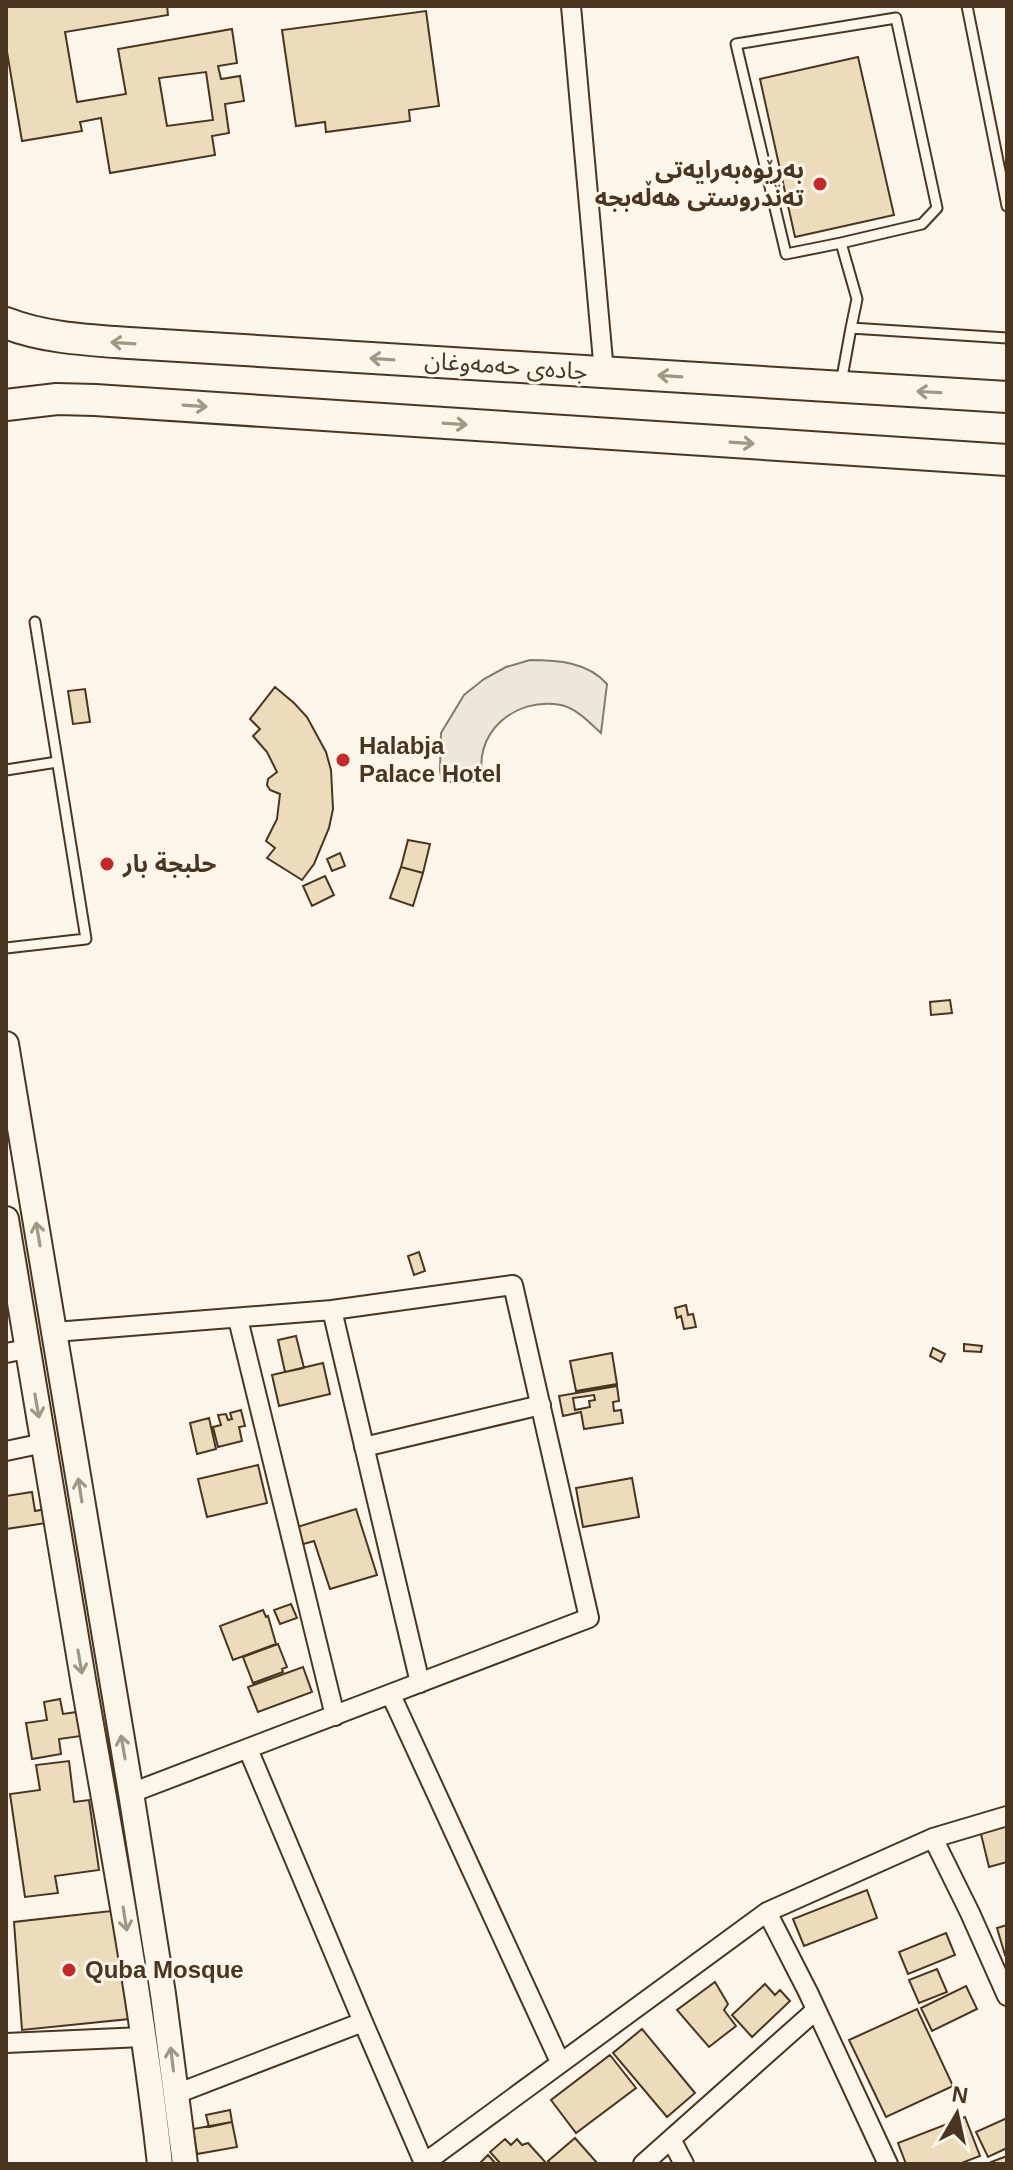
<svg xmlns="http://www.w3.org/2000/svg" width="1013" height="2170" font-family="Helvetica,'Noto Sans Arabic',sans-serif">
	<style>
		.green { fill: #ede6d9; stroke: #887966; stroke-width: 2 }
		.building { fill: #ecdcbc; stroke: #4a3520; stroke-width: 2; fill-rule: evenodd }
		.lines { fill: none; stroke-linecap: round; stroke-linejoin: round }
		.service-casing { stroke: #4a3520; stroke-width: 13 }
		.minor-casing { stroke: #4a3520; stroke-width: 22 }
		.tertiary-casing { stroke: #4a3520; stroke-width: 28 }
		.primary-casing { stroke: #4a3520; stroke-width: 34 }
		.service { stroke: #fbf6e9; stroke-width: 9 }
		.minor { stroke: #fbf6e9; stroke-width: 18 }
		.tertiary { stroke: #fbf6e9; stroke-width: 24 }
		.primary { stroke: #fbf6e9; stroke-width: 30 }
		.oneway { stroke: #a29684 }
		.poi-dot { fill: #c62828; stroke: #fbf6e9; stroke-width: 3 }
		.labels { text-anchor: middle; stroke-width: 6; stroke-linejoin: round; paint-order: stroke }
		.poi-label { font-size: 24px; font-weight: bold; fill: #4a3520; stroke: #fbf6e9; text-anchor: start }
		.street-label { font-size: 24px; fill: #4a3520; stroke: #fbf6e9 }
	</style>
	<rect width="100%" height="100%" fill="#fbf6e9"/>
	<path class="green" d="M530,660C557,660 588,662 607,684L601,733C590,723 576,708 561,705C514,696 470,735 484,782H442L440,770L441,733L464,695L484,679L506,667Z"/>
	<path class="building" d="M6,6H167L168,15L65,32L77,102L126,94L118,49L232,29L237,63L218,66L221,79L240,76L244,101L225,104L229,133L212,136L215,155L110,173L101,118L80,122L82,131L22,141L6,46ZM206,72L213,120L167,126L159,78Z
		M426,11L439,106L409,110L410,121L326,132L325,122L296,126L282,30Z
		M858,57L894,215L795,237L760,79Z
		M275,687L294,703L307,717L326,752L331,770L333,809L329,828L314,864L302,880L267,858L275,848L266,841L277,819L280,794L270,790L267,785L268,779L277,772L267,752L253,736L260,729L250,719Z
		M85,689L90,722L73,724L68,691Z
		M408,840L430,844L423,873L401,867Z
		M340,853L345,866L332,871L327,859Z
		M401,867L423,873L413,906L390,898Z
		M325,876L334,895L312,906L303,886Z
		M950,1000L952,1013L931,1015L930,1002Z
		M419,1252L425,1271L414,1275L408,1256Z
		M686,1305L688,1315L693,1314L696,1327L684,1329L681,1316L677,1318L675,1308Z
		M296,1336L304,1368L285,1372L278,1340Z
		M964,1344L982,1346L981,1352L964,1351Z
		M933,1348L945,1354L941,1362L930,1356Z
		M612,1353L617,1384L576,1391L570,1361Z
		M323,1363L330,1394L279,1406L272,1375Z
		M617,1386L619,1401L613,1402L614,1411L621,1410L623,1423L584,1429L581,1412L563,1416L559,1396ZM594,1395L595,1400L589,1401L590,1407L575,1410L573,1398Z
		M241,1410L245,1426L239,1427L242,1441L218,1447L213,1427L221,1425L218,1415L226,1414L228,1420L232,1419L230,1413Z
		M209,1418L216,1449L197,1454L190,1423Z
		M258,1465L267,1503L207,1517L198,1479Z
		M632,1478L639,1517L583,1527L576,1488Z
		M32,1492L35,1511L51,1508L53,1522L6,1529V1496Z
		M356,1509L377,1575L330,1589L314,1541L300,1545L294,1528Z
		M291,1604L297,1618L280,1624L274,1610Z
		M263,1610L266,1617L268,1616L276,1644L233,1660L220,1626Z
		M278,1644L287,1667L282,1669L283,1672L253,1683L243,1657Z
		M303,1667L312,1692L258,1712L248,1687Z
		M60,1699L63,1714L77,1712L81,1736L59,1739L61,1754L32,1759L26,1723L47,1720L44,1702Z
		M69,1761L74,1802L89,1800L99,1870L55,1876L58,1893L25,1897L10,1794L40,1790L36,1765Z
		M1007,1823V1862L989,1867L980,1830Z
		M867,1890L877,1918L804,1946L793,1919Z
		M111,1911L129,2019L22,2030L14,1922Z
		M1007,1925V1954L1005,1955L997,1928Z
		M946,1933L955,1955L908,1974L899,1952Z
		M937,1969L947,1992L919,2003L909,1980Z
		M715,1982L728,2004L724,2010L736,2026L709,2047L677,2010Z
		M765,1984L775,1995L780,1990L790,2001L752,2037L732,2015Z
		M966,1986L977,2009L932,2031L921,2008Z
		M917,2009L953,2086L886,2117L849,2040Z
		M642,2029L695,2093L667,2117L613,2053Z
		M610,2055L636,2088L576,2133L551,2100Z
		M230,2110L232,2122L209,2127L206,2115Z
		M965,2117L980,2156L959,2164H906L898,2143Z
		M1007,2118V2148L988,2157L976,2132Z
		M232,2122L237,2147L197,2154L193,2129Z
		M575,2138L598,2164H551L548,2161Z
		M505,2139L511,2145L517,2139L522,2145L528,2143L547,2164H501L490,2152Z
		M488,2155L496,2164H479Z
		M1007,2156V2164H992L991,2162Z"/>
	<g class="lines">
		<defs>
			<path id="service" d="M967,6L1007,206
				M841,243L786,254L736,44L896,18L937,208L922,224L841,243L857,299L851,328
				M841,383L851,328L1007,338
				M6,770L57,762
				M6,948L86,939L35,622"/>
			<path id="minor" d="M571,6L604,372
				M332,1310L420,1683
				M238,1319L335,1716
				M55,1332L332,1310L513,1285L589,1618L131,1793
				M6,1353L27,1349
				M364,1447L541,1405
				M6,1451L44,1443
				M391,1695L560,2062
				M248,1749L363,2022L424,2163
				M933,1838L970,1913L1007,1996
				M767,1912L808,1992L888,2164
				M6,2043L143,2037
				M176,2094L363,2022
				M671,2139L684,2164
				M423,2164L767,1912L933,1838L1007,1816
				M643,2164L816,2010"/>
			<path id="tertiary" d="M6,1044L131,1793L163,1994L185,2164
				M6,1219C32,1372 57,1526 83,1679C111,1840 142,2001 160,2164"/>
			<path id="primary" d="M6,323C44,338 88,340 129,343L1007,397
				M6,405L57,399L95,400L1007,460"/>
		</defs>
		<use href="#service" class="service-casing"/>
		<use href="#minor" class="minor-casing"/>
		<use href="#tertiary" class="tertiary-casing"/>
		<use href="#primary" class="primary-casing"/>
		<use href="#service" class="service"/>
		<use href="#minor" class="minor"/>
		<use href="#tertiary" class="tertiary"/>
		<use href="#primary" class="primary"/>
	</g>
	<defs><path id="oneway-shaft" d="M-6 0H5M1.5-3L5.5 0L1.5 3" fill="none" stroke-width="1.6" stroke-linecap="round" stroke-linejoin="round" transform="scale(2)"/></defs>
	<g class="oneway">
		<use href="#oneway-shaft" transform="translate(123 343) rotate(-176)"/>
		<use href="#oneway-shaft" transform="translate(382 359) rotate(-176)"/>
		<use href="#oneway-shaft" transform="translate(670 376) rotate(-176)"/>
		<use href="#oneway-shaft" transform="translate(929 392) rotate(-177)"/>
		<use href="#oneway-shaft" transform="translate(195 406) rotate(4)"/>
		<use href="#oneway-shaft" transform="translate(455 424) rotate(4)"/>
		<use href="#oneway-shaft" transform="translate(742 443) rotate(4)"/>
		<use href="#oneway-shaft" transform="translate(38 1234) rotate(-100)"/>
		<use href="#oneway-shaft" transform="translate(37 1406) rotate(80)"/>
		<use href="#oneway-shaft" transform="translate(80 1490) rotate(-99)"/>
		<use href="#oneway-shaft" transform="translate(80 1662) rotate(80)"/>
		<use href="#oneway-shaft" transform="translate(123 1747) rotate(-100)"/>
		<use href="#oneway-shaft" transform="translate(125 1919) rotate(81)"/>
		<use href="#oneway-shaft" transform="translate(172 2059) rotate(-97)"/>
	</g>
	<g class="poi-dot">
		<circle cx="820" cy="184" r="8"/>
		<circle cx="343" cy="760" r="8"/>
		<circle cx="107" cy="864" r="8"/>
		<circle cx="69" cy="1970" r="8"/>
	</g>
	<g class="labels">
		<g class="poi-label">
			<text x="804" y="178" text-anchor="end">بەڕێوەبەرایەتی<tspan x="804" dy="28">تەندروستی هەڵەبجە</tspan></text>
			<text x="359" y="754">Halabja<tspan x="359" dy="28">Palace Hotel</tspan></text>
			<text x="123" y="872">حلبجة بار</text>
			<text x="85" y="1978">Quba Mosque</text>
		</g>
		<g class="street-label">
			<text transform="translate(506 366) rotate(4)" y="8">جادەی حەمەوغان</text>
		</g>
	</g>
	<rect width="1013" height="2170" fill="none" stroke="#4a3520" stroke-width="16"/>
	<g transform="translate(957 2114) rotate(9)" stroke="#fbf6e9" stroke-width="6" paint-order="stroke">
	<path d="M0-6L14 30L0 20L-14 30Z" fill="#4a3520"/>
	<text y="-12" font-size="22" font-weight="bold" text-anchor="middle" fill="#4a3520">N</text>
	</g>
</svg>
